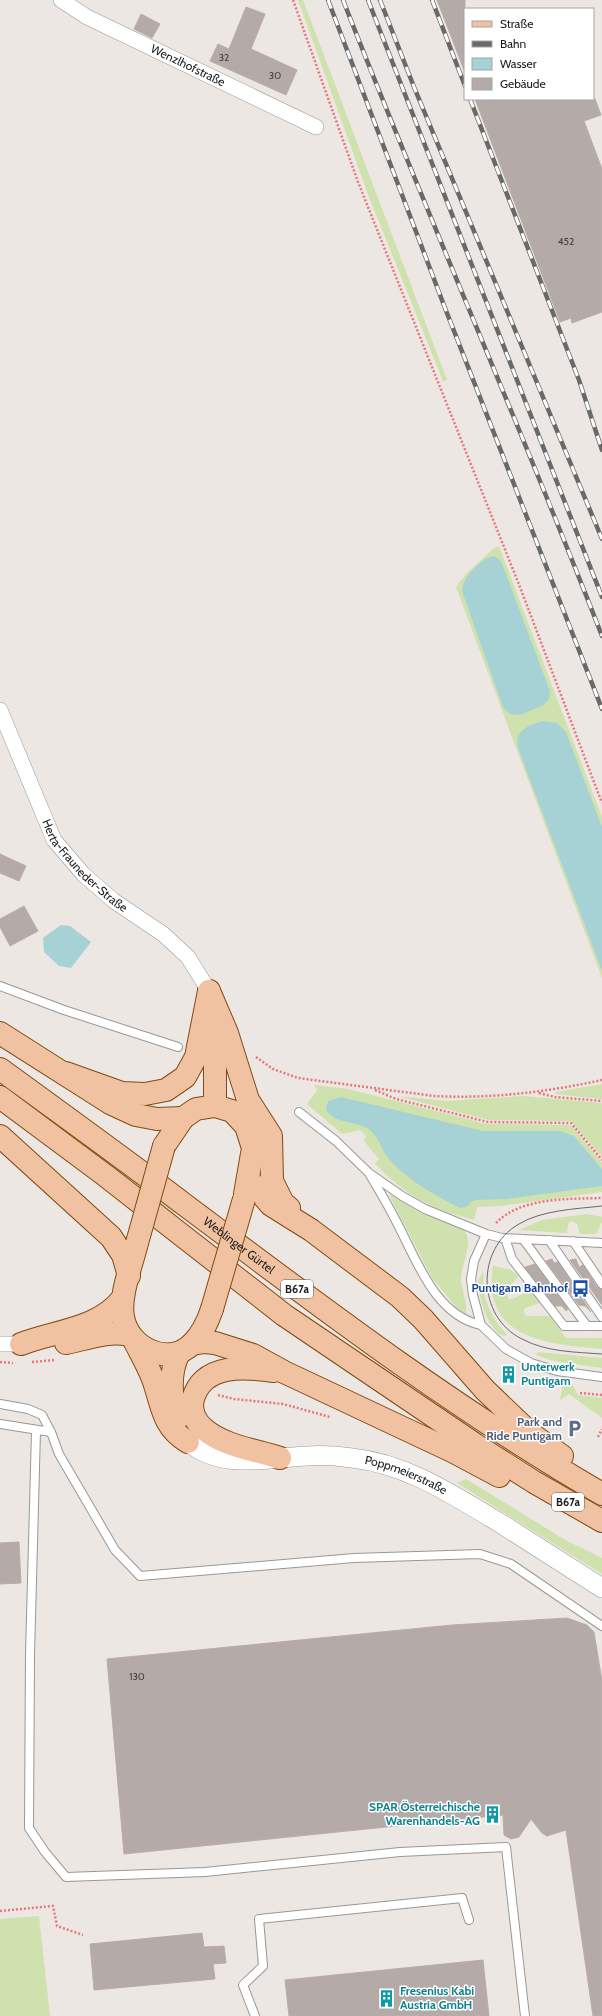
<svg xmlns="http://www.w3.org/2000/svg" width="602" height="2016" font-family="Cabin,sans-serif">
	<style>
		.grass { fill: #cfe1ad }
		.water { fill: #a7d2d5 }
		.building { fill: #b4aba8; stroke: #bbaca6 }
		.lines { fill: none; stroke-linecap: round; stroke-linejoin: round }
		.service-casing { stroke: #989898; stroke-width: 10 }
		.minor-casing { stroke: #989898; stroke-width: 16 }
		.tertiary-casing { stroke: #989898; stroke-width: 20 }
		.primary-casing { stroke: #824a10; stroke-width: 24 }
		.path { stroke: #e9767c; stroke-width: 2.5; stroke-dasharray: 2 2; stroke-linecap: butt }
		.service { stroke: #fff; stroke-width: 8 }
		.minor { stroke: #fff; stroke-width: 15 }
		.tertiary { stroke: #fff; stroke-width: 19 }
		.primary { stroke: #f0c2a2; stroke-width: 22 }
		.tram { stroke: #696969; stroke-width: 1 }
		.rail-casing { stroke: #696969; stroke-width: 4.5 }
		.rail { stroke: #fff; stroke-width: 3; stroke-dasharray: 9; stroke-linecap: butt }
		.primary-bridge-casing { stroke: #824a10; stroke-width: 24; stroke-linecap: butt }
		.primary-bridge { stroke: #f0c2a2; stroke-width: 22 }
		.labels { text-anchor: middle; stroke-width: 3; stroke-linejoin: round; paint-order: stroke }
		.number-label { font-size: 10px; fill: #413f3e }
		.shield { fill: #fff; stroke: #5f5f5f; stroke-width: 1 }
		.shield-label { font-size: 11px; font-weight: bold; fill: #1b1b1b }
		.street-label { font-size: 12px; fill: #1b1b1b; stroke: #fff }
		.transit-label { font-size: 12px; font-weight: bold; fill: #164399; stroke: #fff; text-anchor: end }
		.culture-label { font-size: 12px; font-weight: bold; fill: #0d838f; stroke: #fff; text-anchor: start }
		.service-label { font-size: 12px; font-weight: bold; fill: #4e5e75; stroke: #fff; text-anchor: end }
	</style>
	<rect width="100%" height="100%" fill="#ece7e2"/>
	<path class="grass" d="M298,0H303L447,380L443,381L369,197Z
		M499,546L602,817V978L456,587L467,573L494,548Z
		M0,1079L177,1208L176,1213L172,1216L0,1088Z
		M602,1084V1099L555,1094L556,1092Z
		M315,1085L348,1089L487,1124L571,1125L602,1163V1192L501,1206L477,1207L474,1220C427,1207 410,1198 375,1164L379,1159L364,1141L366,1136L360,1130L342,1134L307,1104L318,1089L315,1088Z
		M397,1096L447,1101L523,1096L602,1103V1157L571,1121L489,1120Z
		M389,1195H391L425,1215L462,1228C476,1242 461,1262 461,1280C462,1291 468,1305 466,1314L456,1307L432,1278Z
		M587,1214L602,1217V1222L596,1234H580L577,1224L571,1221L568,1224L567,1233L519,1230L542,1220Z
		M493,1266L511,1270L519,1276C513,1283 502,1291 509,1299H513L530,1290L540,1303L525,1308L524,1312L526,1316H550L566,1338H602V1349C549,1344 481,1340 493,1266Z
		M484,1270C480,1293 490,1318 507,1334L505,1336C488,1333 478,1295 478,1281Z
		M538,1352L602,1358V1368L554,1361L536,1355Z
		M563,1382H571L578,1395L602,1398V1418L569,1394L560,1400Z
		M466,1479L567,1541L602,1558V1574L457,1483Z
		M39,1916L50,2016H0V1919Z"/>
	<path class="water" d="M494,556L501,561L550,691L549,699L544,705L520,715L510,714L503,707L462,591C462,578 481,558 494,556Z
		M542,721L557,723L566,732L602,827V971L518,748C514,730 528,726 542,721Z
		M61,925L70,926L91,942L71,968L59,966L44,952L43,938Z
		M341,1097L483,1131H560L574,1136L602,1169V1186L506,1199L476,1200L472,1201L466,1207L460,1208C434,1195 407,1180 388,1158C381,1149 378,1134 367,1128C354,1121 336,1124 326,1110L328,1101Z"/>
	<path class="building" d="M437,0H465V70H464Z
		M246,7L265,14L251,49L297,70L286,95L210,61L218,44L229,49Z
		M141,14L160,24L152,38L134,29Z
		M475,99H595L601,115L584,121L602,169V312L572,323L571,318L560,322Z
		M0,854L26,866L19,881L0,873Z
		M24,906L38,931L10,946L0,927V919Z
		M552,1259L554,1263L558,1262L591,1312L585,1306L579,1305L546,1261Z
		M576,1259L579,1267L583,1265L597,1287L602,1289V1305L570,1260Z
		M535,1264L568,1309L566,1311L562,1306H555L525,1267Z
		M19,1542L21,1583L0,1584V1543Z
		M567,1618L587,1625L594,1632L602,1681V2016H593L566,1830L547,1836L542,1833L531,1819L519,1837L511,1839L504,1835L503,1815L124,1854L107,1659L452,1625Z
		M202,1933L204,1947L224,1946L226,1963L213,1964L215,1979L94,1990L90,1944Z
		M483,1960L489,2016H289L285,1980Z"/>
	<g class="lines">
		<defs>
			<path id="service" d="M0,986L64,1010L178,1047
				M299,1112L336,1141L369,1173L402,1196L425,1209L486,1234L502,1238L602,1243
				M370,1175C379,1190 388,1205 396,1221C416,1258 434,1315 481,1325
				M486,1234L474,1261L471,1279L473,1295L481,1325L506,1349L531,1363L557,1371L602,1377
				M505,1238L512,1259L564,1326H602
				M523,1239L587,1326
				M549,1240L602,1317
				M573,1241L602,1284
				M0,1404L28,1409L42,1415L51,1432L59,1454L115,1550L140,1576L354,1558L480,1554L511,1564L602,1626
				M0,1424L51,1432
				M36,1431L30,1655L29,1828L45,1852L66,1877L205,1872L400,1852L506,1847L525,2016
				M255,2016L243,1985L263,1966L259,1919L462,1898L469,1920"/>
			<g id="minor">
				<path id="s1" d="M61,0L87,17L316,127"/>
				<path id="s2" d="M0,710L54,840L83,874L114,901L163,934L188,957L209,991"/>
				<path d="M0,1344H21"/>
			</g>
			<g id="tertiary">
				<path id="s3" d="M188,1442C223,1470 265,1458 307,1456C322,1455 337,1456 352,1458C407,1464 453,1495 500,1523C534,1545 568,1566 602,1588"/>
			</g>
			<g id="primary">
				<path d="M209,991L227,1033L248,1100L271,1136L272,1181L283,1203L289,1208"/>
				<path d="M215,1020V1106"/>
				<path d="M0,1033L110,1103L136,1115L157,1119L183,1118"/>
				<path id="s4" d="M0,1069C62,1114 124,1159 185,1205C321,1307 455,1409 602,1494"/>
				<path d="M66,1073L122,1093L145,1094L166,1090L185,1077L196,1057L209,991"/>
				<path d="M0,1097L106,1176L284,1315L476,1445L534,1482L602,1521"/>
				<path d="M0,1136L111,1237L123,1255L129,1276"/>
				<path d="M164,1146L183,1118L196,1109L215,1106L232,1111L246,1126L253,1148L245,1194"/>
				<path d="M249,1180L271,1205L311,1230L400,1297L423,1319L485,1390L530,1433L562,1456"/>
				<path d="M137,1243C132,1264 119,1296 123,1317C128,1348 169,1368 193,1343C202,1334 208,1321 212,1309"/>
				<path d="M135,1342C141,1354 148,1366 153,1379C162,1404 162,1427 188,1442"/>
				<path d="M66,1343C86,1339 109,1330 129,1335"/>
				<path d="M21,1344C54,1331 99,1329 122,1299"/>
				<path d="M192,1344L204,1342L215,1343L253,1355L284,1372L454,1452L499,1476"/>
				<path d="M274,1371C245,1367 203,1363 193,1399C190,1410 195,1422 204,1429C223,1446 256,1450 280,1458"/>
				<path d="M178,1418C170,1398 169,1372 179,1353"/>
			</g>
		</defs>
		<use href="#service" class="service-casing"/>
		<use href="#minor" class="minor-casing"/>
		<use href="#tertiary" class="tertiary-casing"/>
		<use href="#primary" class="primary-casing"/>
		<path class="path" d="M293,0L358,182L520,587L602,803
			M256,1057L273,1069L298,1078L434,1096C490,1099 547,1092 602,1080
			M375,1090L396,1099L488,1122L571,1123L602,1160
			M539,1093L555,1097L602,1101
			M496,1223C521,1197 569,1199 602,1198
			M0,1362L13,1363
			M32,1362L55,1360
			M580,1393L602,1395
			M218,1395L234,1399L283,1404L330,1417
			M598,1437L602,1429
			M0,1911L53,1906L57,1926L83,1935"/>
		<use href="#service" class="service"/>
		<use href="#minor" class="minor"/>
		<use href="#tertiary" class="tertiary"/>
		<use href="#primary" class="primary"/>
		<path class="tram" d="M602,1206C576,1209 542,1210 519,1224C475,1249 477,1317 522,1339C546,1352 575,1352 602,1354"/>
		<defs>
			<path id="rail" d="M328,0L445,308L602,709
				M343,0C426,213 519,422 602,636
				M368,0L602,597
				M380,0L414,87L602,539
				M432,0L465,86
				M470,99L579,380L602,450"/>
		</defs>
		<use href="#rail" class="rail-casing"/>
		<use href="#rail" class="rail"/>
		<defs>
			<path id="primary-bridge" d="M137,1243L164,1146
				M212,1309L244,1199"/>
		</defs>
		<use href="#primary-bridge" class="primary-bridge-casing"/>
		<use href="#primary-bridge" class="primary-bridge"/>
	</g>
	<defs>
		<symbol id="bus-bare" viewBox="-9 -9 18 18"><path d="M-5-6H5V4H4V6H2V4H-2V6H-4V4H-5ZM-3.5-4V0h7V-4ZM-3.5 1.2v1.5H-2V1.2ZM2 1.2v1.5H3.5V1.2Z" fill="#1a4fb4" stroke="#fff" stroke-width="2.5" paint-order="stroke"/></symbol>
		<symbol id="building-bare" viewBox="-9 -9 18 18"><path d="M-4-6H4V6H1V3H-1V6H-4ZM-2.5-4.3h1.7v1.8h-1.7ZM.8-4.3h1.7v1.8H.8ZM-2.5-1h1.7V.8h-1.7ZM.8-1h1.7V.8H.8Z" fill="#0f9aa8" stroke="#fff" stroke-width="2.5" paint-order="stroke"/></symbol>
		<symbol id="parking-bare" viewBox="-9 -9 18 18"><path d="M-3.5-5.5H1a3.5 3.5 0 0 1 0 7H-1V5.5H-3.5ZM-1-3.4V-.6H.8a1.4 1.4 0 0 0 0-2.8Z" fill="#5c6f8a" stroke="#fff" stroke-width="2.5" paint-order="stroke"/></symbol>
	</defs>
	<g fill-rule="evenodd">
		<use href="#bus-bare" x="568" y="1276" width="25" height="25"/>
		<use href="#building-bare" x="496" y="1362" width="25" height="25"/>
		<use href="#parking-bare" x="562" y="1416" width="25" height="25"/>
		<use href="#building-bare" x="480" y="1802" width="25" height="25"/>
		<use href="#building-bare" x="374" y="1986" width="25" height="25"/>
	</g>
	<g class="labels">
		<g class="number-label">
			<text x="224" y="61">32</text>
			<text x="275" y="79">30</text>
			<text x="566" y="245">452</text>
			<text x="137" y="1680">130</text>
		</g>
		<g class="shield">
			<rect x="281" y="1280" width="32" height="18" rx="3"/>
			<rect x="552" y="1493" width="32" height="18" rx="3"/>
		</g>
		<g class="shield-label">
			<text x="297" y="1293">B67a</text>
			<text x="568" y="1506">B67a</text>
		</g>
		<g class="street-label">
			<text dy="4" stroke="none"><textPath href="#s1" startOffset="143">Wenzlhofstraße</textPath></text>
			<text dy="4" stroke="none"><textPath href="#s2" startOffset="180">Herta-Frauneder-Straße</textPath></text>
			<text dy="4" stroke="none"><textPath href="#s4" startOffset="297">Weblinger Gürtel</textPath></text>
			<text dy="4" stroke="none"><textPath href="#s3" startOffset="225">Poppmeierstraße</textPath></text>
		</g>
		<g class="transit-label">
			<text x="568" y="1292">Puntigam Bahnhof</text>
		</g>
		<g class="culture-label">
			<text x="521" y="1371">Unterwerk<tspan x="521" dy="14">Puntigam</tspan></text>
			<text x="480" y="1811" text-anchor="end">SPAR Österreichische<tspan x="480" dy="14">Warenhandels-AG</tspan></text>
			<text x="400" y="1995">Fresenius Kabi<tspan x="400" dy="14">Austria GmbH</tspan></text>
		</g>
		<g class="service-label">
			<text x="562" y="1426">Park and<tspan x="562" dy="14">Ride Puntigam</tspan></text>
		</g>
	</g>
	<rect x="464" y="8" width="130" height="92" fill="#ffffff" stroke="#a4a4a4"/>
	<rect x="472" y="21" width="20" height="6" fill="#f0c2a2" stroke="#a4a4a4"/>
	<text x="500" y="28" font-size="12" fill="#1b1b1b">Straße</text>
	<rect x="472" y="41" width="20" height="6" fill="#696969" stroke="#a4a4a4"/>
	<text x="500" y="48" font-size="12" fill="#1b1b1b">Bahn</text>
	<rect x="472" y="58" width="20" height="12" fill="#a7d2d5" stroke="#a4a4a4"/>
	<text x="500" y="68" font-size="12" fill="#1b1b1b">Wasser</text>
	<rect x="472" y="78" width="20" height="12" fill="#b4aba8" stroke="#a4a4a4"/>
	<text x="500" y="88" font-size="12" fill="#1b1b1b">Gebäude</text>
</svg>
